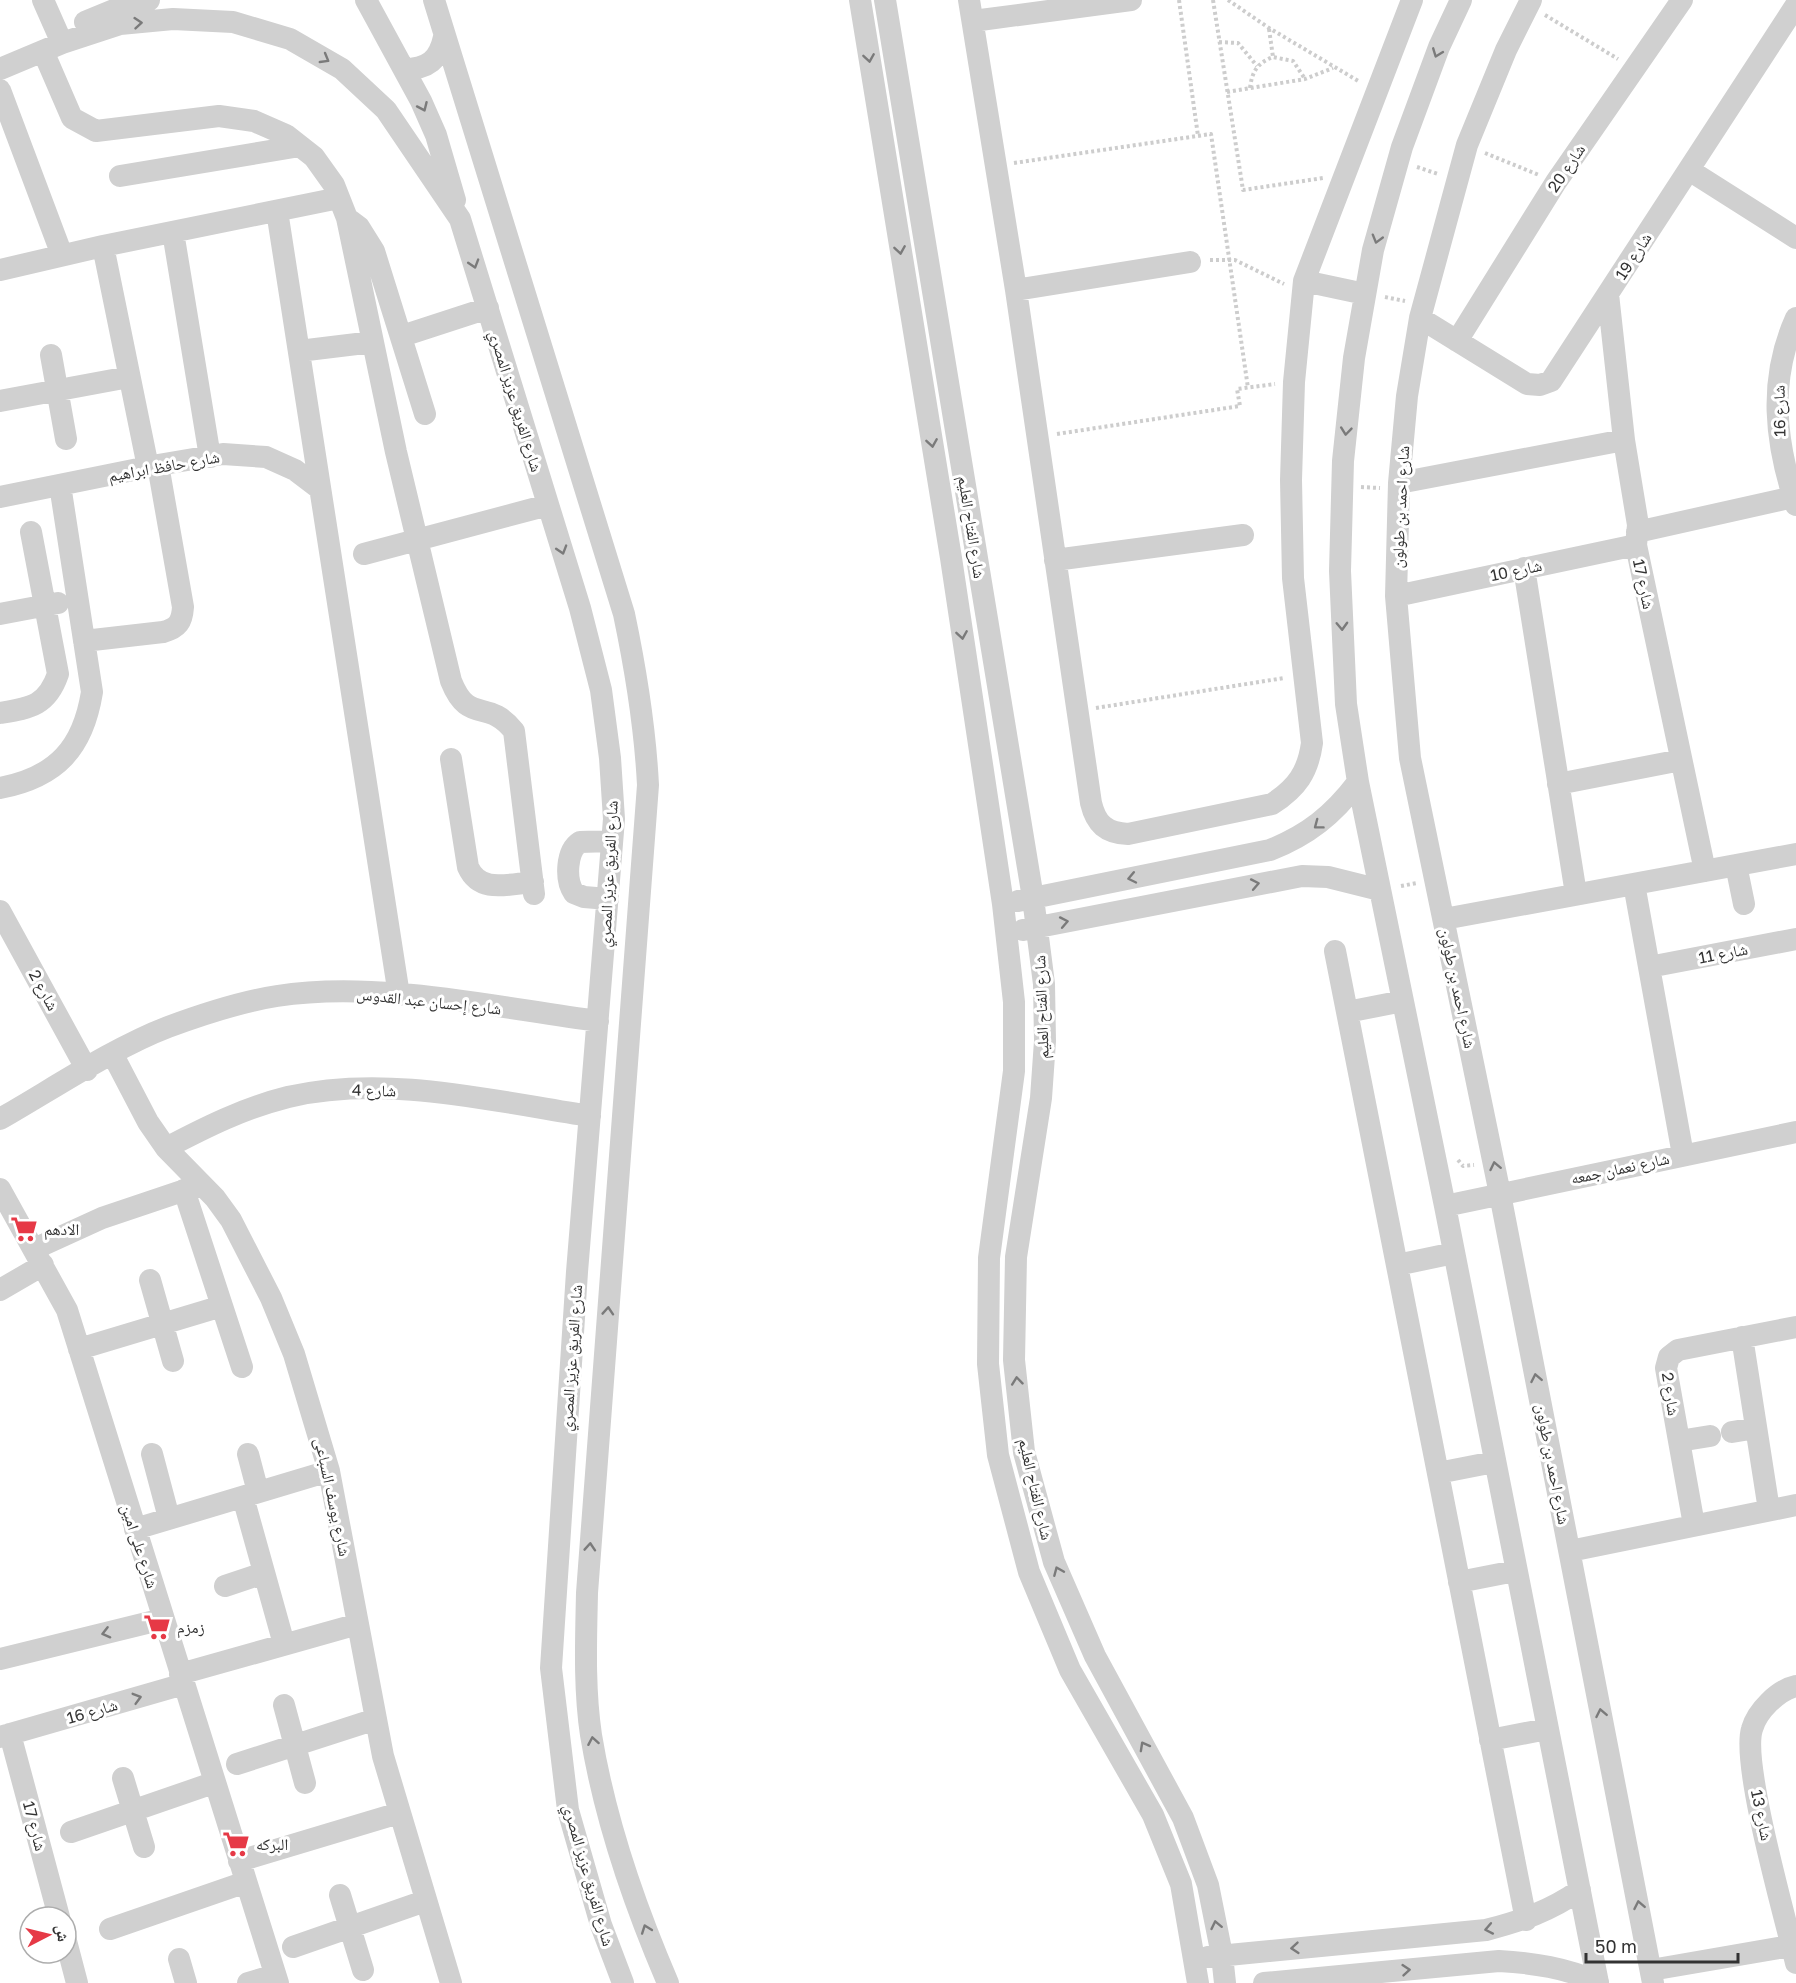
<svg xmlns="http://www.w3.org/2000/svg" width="1796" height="1983" font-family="'Golos Text','Noto Naskh Arabic',sans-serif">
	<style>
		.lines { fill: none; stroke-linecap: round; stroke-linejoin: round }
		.path { stroke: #cdcdcd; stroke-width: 4; stroke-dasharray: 3 3; stroke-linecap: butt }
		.minor { stroke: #d0d0d0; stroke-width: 22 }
		.oneway { stroke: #7a7a7a }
		.labels { text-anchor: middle; stroke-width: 6; stroke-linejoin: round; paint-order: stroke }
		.street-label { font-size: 16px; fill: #333; stroke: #fff }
		.poi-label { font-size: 16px; fill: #333; stroke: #fff; text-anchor: start }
	</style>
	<rect width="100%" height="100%" fill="#fff"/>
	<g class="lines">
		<path class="path" d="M1179,0L1198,136
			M1213,0L1243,190L1323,178
			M1228,0L1269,28L1360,82
			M1545,15L1618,59
			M1269,29L1273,57
			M1219,42L1238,43L1257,66
			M1250,88C1252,72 1257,63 1273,57L1293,61L1305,79
			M1227,92L1305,79L1333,68
			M1485,153L1539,175
			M1014,163L1211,134L1248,388
			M1417,167L1438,174
			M1210,260H1235L1284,284
			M1385,297L1405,301
			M1057,434L1240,406L1237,389L1275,384
			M1361,487L1380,488
			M1096,708L1284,678
			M1401,886L1417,883
			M1458,1160L1463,1166L1474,1165"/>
		<path class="minor" d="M43,0L62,43
			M366,0L421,101L436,135L455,200
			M434,0L624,614C636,671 645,727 648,785L587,1593C586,1640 584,1688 591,1735C605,1820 634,1904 668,1983
			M860,0L951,558L1003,904L1014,1002V1071L989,1258L988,1364L998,1455L1029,1572L1070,1670L1153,1815L1181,1884L1198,1983
			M885,0L1033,898L1044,984L1045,1041L1041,1098L1016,1257L1014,1360L1024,1452L1054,1562L1095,1656L1183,1818L1208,1885L1222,1955L1225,1983
			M969,0L1016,290L1091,803C1096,824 1106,833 1128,834L1272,804C1297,788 1308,772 1312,743L1293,578L1291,480L1294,382L1304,281L1412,0
			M1461,0L1439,47L1402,147L1373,250L1354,358L1343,461L1340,571L1346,704L1358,782L1445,1206L1598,1983
			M1531,0L1506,50L1467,145L1420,318L1407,396L1399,483L1396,596L1410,758L1500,1194L1653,1983
			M973,21L1131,0
			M85,22L126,5L149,0
			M43,51L72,118L96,131L219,116L254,121L286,135L314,157L334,185L347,218L396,452L451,681C469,726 487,697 514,731L534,894
			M0,69L62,43L120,24L173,19L233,22L290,39L342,69L386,110L460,219L580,608L601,690L610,758L614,819L577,1272L551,1668L568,1810L601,1925L623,1983
			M404,69C428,69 439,60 444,37
			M0,90L62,255
			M1689,170L1796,238
			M120,176L300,146
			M277,211L399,995
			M347,218L359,227L374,251L425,414
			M173,232L210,457
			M103,246L148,467
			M0,270L103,246L339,198
			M1304,281L1365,294
			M1016,290L1190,262
			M1608,294L1624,440L1638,525L1636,545L1705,871
			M1420,318L1527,384L1540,385L1551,381L1796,5
			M1796,318C1768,380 1775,442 1796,505
			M402,336L488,308
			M1457,341L1556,182L1682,0
			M299,351L373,342
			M51,355L66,439
			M0,401L129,377
			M1399,483L1624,440
			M0,497L158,465L223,454L266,457L295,470L320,489
			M1637,532L1793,497
			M364,554L548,505
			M1055,560L1243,535
			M1524,568L1576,894
			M1396,596L1636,545
			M0,614L58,603
			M84,641L163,632C178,628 182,622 183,607L158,465
			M0,713C30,708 47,706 58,674L31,532
			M451,759L468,867C480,894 508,884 533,882
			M1558,784L1681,760
			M0,788C57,777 83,748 92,692L60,485
			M1736,865L1744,904
			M1634,884L1683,1155
			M608,899L584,897L574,893C565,880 566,851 580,842L612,841
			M1018,901L1270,850C1308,835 1333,815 1358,782
			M0,911L87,1070
			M1444,919L1796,854
			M1023,930L1302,876L1328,877L1380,890
			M1335,951L1526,1920
			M1649,967L1796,939
			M1347,1012L1403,1001
			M113,1055L148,1122L166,1148L215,1198L231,1220L271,1298L294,1354L329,1471L383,1756L451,1983
			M0,1119C51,1090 113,1048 168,1027C203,1014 239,1002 277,996C378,980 497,1008 598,1021
			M166,1148C206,1127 244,1108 288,1097C386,1074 492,1101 590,1116
			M0,1189L67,1310L278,1983
			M184,1190L242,1367
			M1445,1206L1796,1132
			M34,1249L102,1218L197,1186
			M1397,1265L1454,1253
			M150,1280L173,1361
			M0,1290L43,1265
			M1742,1337L1769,1510
			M79,1349L222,1306
			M1732,1432L1756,1428
			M1679,1441L1710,1436
			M152,1454L169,1518
			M248,1454L258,1492
			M1438,1473L1494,1462
			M243,1497L284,1644
			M1694,1525L1666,1368L1669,1357L1678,1350L1796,1327
			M135,1529L329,1471
			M1570,1551L1796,1505
			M1459,1582L1515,1571
			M225,1586L264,1573
			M0,1659L163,1619
			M180,1674L358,1624
			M1796,1686C1778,1690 1757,1711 1752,1729C1741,1764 1786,1920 1796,1963
			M284,1705L305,1783
			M10,1734L59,1917
			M0,1737L184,1684
			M1490,1740L1547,1729
			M237,1764L376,1719
			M123,1778L144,1847
			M71,1832L213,1783
			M239,1861L399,1813
			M340,1895L363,1970
			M110,1929L246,1882
			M66,1941L77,1983
			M293,1947L425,1901
			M1208,1957L1486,1930C1521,1921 1550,1911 1580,1890
			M179,1959L186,1983
			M1651,1970L1796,1945
			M248,1983L275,1975
			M1264,1983L1499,1961C1535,1963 1565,1968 1598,1982"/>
	</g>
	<defs><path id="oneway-chevron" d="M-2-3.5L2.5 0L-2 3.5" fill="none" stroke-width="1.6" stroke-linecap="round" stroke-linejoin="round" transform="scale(1.5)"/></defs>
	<g class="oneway">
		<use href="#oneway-chevron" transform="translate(138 23) rotate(-5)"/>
		<use href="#oneway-chevron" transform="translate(1437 53) rotate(111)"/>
		<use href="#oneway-chevron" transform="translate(869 58) rotate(81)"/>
		<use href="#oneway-chevron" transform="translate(325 59) rotate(30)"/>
		<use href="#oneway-chevron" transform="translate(423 107) rotate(66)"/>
		<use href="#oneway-chevron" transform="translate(1377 239) rotate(106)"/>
		<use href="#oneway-chevron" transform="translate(900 250) rotate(81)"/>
		<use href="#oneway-chevron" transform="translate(474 264) rotate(73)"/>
		<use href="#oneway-chevron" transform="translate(1346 431) rotate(96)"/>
		<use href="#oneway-chevron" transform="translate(932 443) rotate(81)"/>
		<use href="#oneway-chevron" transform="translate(562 550) rotate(73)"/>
		<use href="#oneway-chevron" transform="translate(1342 626) rotate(88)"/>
		<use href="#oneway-chevron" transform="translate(962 635) rotate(81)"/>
		<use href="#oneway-chevron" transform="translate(1318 825) rotate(143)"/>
		<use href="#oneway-chevron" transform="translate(1132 878) rotate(168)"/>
		<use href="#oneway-chevron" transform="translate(1255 884) rotate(-11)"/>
		<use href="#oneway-chevron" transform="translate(1064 922) rotate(-11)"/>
		<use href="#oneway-chevron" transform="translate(1495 1166) rotate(-102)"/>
		<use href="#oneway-chevron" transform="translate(608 1311) rotate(-86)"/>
		<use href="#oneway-chevron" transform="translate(1536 1378) rotate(-101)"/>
		<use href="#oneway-chevron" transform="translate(1017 1381) rotate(-96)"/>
		<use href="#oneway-chevron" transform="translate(590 1547) rotate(-86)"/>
		<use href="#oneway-chevron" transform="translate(1058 1571) rotate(-113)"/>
		<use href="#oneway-chevron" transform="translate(106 1633) rotate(166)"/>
		<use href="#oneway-chevron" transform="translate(137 1698) rotate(-16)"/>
		<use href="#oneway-chevron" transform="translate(1601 1713) rotate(-101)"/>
		<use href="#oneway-chevron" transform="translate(593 1741) rotate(-100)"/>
		<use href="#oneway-chevron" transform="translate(1144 1746) rotate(-119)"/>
		<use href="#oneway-chevron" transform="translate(1639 1905) rotate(-101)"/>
		<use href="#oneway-chevron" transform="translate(1216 1925) rotate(-102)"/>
		<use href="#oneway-chevron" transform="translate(646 1929) rotate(-110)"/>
		<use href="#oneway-chevron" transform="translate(1489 1929) rotate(169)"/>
		<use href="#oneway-chevron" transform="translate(1295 1948) rotate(175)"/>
		<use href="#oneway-chevron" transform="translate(1406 1970) rotate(-5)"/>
	</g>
	<defs>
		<symbol id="supermarket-bare" viewBox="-9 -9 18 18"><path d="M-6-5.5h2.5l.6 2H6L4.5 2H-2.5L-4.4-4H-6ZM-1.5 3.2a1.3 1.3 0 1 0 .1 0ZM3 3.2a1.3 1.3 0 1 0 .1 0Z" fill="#e63946" stroke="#fff" stroke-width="2.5" paint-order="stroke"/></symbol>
	</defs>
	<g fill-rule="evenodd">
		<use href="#supermarket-bare" x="5" y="1210" width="38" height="38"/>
		<use href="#supermarket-bare" x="138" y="1608" width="38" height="38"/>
		<use href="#supermarket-bare" x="217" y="1825" width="38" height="38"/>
	</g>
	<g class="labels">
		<g class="street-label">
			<text transform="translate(1566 168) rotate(-56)" y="6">شارع 20</text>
			<text transform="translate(1633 256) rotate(-57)" y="6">شارع 19</text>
			<text transform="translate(516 401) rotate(73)" y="6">شارع الفريق عزيز المصري</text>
			<text transform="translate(1779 411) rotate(-91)" y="6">شارع 16</text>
			<text transform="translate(164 466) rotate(-10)" y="6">شارع حافظ ابراهيم</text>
			<text transform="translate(1400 507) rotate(-87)" y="6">شارع احمد بن طولون</text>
			<text transform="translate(972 527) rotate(81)" y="6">شارع الفتاح العليم</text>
			<text transform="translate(1516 570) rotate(-12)" y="6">شارع 10</text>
			<text transform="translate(1644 584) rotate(78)" y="6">شارع 17</text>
			<text transform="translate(608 874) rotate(-87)" y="6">شارع الفريق عزيز المصري</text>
			<text transform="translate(1723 953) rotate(-11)" y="6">شارع 11</text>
			<text transform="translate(1458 988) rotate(78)" y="6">شارع احمد بن طولون</text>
			<text transform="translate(44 990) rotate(61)" y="6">شارع 2</text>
			<text transform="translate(429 1001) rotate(6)" y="6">شارع إحسان عبد القدوس</text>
			<text transform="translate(1041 1007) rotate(-92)" y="6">شارع الفتاح العليم</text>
			<text transform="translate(374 1090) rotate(1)" y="6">شارع 4</text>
			<text transform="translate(1620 1168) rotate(-12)" y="6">شارع نعمان جمعه</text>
			<text transform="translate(571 1358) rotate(-86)" y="6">شارع الفريق عزيز المصري</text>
			<text transform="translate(1671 1394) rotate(81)" y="6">شارع 2</text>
			<text transform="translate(1553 1464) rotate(79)" y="6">شارع احمد بن طولون</text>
			<text transform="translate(1036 1489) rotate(77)" y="6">شارع الفتاح العليم</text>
			<text transform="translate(333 1497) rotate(78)" y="6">شارع يوسف السباعى</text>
			<text transform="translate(140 1546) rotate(72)" y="6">شارع على امين</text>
			<text transform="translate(92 1711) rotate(-16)" y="6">شارع 16</text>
			<text transform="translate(1762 1815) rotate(78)" y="6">شارع 13</text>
			<text transform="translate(35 1826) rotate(75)" y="6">شارع 17</text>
			<text transform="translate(589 1875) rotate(74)" y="6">شارع الفريق عزيز المصري</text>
		</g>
		<g class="poi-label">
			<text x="44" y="1235">الادهم</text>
			<text x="177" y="1633">زمزم</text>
			<text x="256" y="1850">البركه</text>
		</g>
	</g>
	<g transform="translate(48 1935) rotate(83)"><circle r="28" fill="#ffffff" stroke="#adadad" stroke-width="1.5"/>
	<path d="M0-4.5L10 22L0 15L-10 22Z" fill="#e63946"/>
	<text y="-9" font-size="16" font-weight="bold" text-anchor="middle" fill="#333333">ش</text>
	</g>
	<path d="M1586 1953v9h152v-9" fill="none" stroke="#333333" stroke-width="3"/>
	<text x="1595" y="1953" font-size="18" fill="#333333" stroke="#ffffff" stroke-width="4.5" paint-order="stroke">50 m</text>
</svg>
